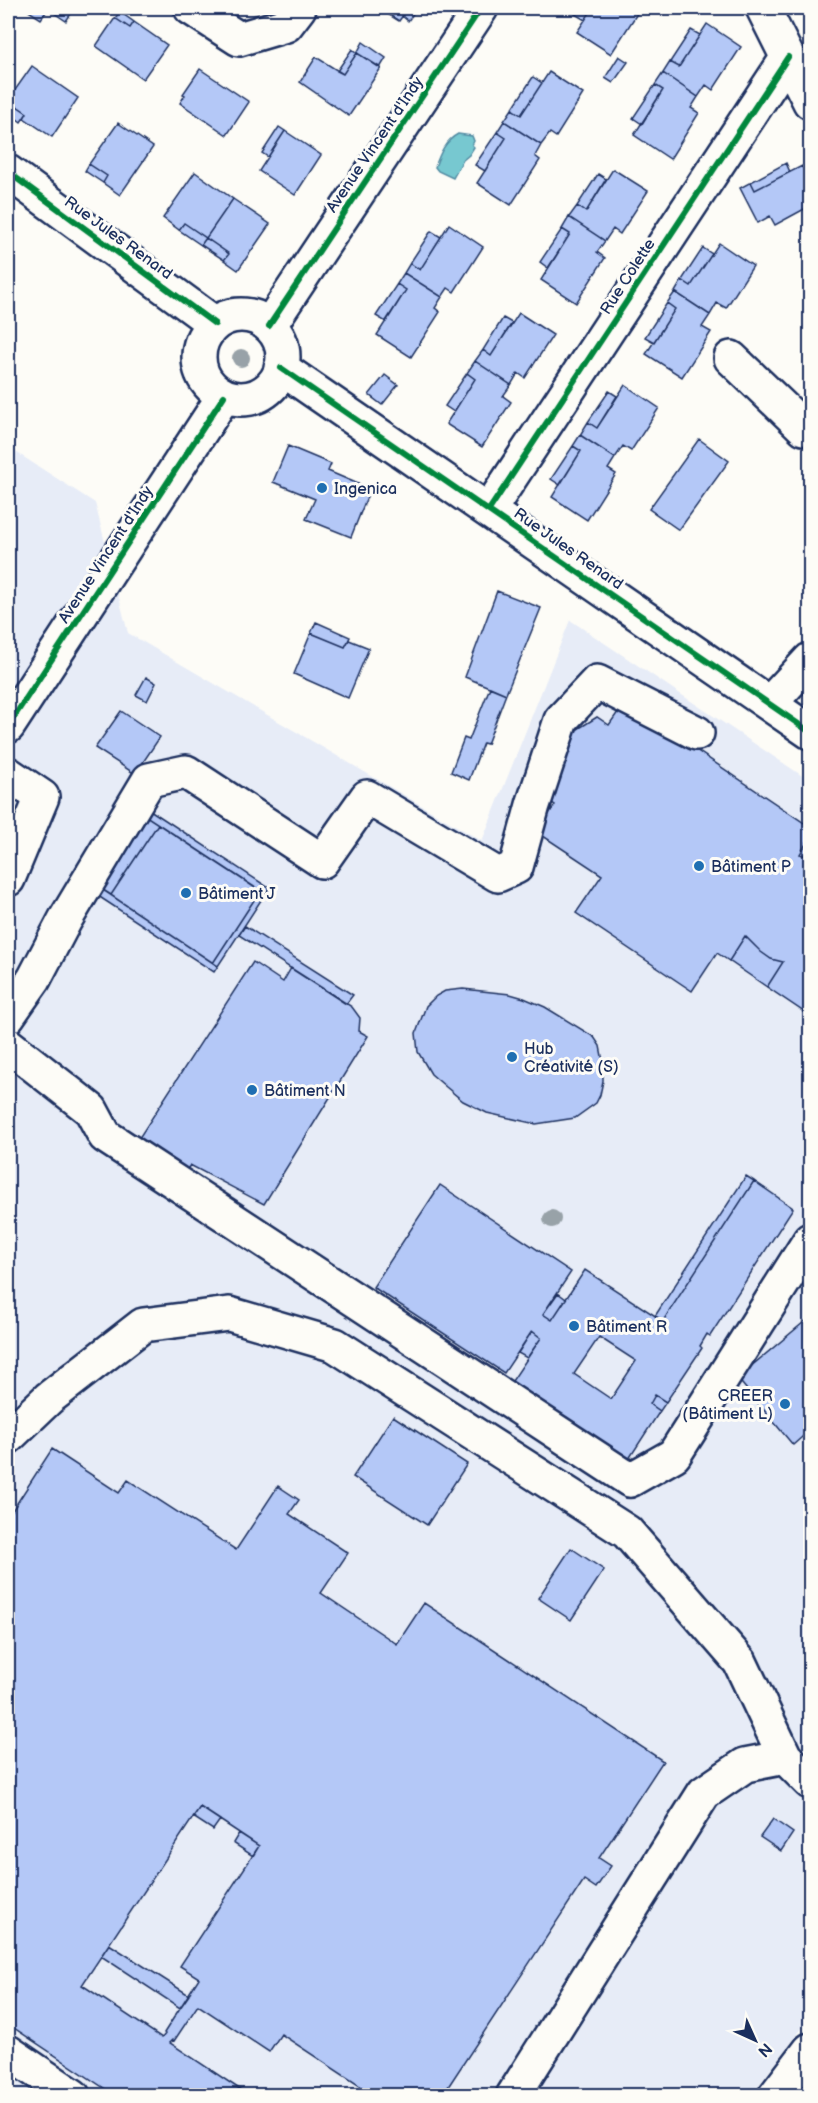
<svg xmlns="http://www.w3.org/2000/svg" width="818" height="2103" font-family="'Balsamiq Sans',sans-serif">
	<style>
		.built { fill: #e7ecf7 }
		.water { fill: #77c8d0; stroke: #528ba2; stroke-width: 1.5 }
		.building { fill: #b4c8f7; stroke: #1b2f5e; stroke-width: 1.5; fill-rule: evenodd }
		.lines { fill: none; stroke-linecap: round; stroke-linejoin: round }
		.minor-casing { stroke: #1b2f5e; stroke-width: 38 }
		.minor { stroke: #fdfcf7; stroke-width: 33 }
		.cycleway-casing { stroke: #fdfcf7; stroke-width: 10 }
		.cycleway { stroke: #00873e; stroke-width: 6 }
		.tree { fill: #98a2a8 }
		.poi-dot { fill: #1f6fb2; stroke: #fdfcf7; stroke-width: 2 }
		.labels { text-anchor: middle; stroke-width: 6; stroke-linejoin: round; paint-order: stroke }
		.street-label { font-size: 16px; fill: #1b2f5e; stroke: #fdfcf7 }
		.poi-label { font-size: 16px; fill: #1b2f5e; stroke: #fdfcf7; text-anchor: start }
	</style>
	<rect width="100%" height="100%" fill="#fdfcf7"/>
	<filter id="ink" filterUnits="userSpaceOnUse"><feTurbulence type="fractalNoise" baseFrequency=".0167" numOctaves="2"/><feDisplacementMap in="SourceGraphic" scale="12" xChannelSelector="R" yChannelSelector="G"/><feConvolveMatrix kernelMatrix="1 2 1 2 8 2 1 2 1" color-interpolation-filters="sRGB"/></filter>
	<g filter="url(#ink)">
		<path class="built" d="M8,447L95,503L128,633L482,841L570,620L810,781V2018L751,2095H8Z"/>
		<path class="water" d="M458,134L472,136L474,141L472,145L474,147L469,155L463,160L453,178L438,171L435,167C440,153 445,141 458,134Z"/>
		<path class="building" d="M24,8H75L66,21L48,9L41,19Z
			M378,8H408L399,21Z
			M408,8H417L408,21L402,16Z
			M580,8H593L585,20L575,14Z
			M593,8L640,9L611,54L577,32Z
			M120,12L134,22L130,28L115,18Z
			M115,18L130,28L134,22L167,45L143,79L96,46Z
			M707,24L741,47L713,90L706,85L698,97L663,73L670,62L679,67Z
			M691,30L700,35L679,67L670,62Z
			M363,42L386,58L380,68L357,53Z
			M352,49L357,53L343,74L337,71Z
			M357,53L381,68L349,116L300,82L316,57L343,74Z
			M619,56L628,62L613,83L605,78Z
			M32,66L78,98L52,137L24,118L27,113L8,100Z
			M200,69L249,102L227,135L180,103L185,95L183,94Z
			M549,72L583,94L556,137L550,133L541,145L504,121L512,109L521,115Z
			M663,73L698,97L691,108L699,113L670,159L634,135L663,90L655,85Z
			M533,77L542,83L521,115L512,109Z
			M655,85L663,90L642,124L633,118Z
			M8,100L27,113L21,122L8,112Z
			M504,121L541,145L535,156L540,160L511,205L477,183L506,138L497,132Z
			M118,123L153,147L120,195L103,183L107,176L89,164Z
			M279,127L285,131L268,157L262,153Z
			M285,131L321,155L295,195L259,171Z
			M497,132L506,138L485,171L475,165Z
			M786,163L790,172L755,190L751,182Z
			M89,164L107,176L103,183L85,171Z
			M802,166L810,183V206L775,225L770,216L758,223L740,188L751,182L755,190Z
			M613,169L648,191L620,234L613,229L605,241L569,217L577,206L586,212Z
			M195,172L233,199L206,238L184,223L179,230L163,218Z
			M598,174L606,179L586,212L577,206Z
			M233,199L270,224L238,270L224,260L229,254L206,238Z
			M569,217L605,241L597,252L605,258L576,303L541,280L570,234L562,229Z
			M184,223L206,238L201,245L179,230Z
			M449,224L483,247L454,292L448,288L442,297L404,273L410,263L420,270Z
			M562,229L570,234L548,268L540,262Z
			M431,231L441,237L420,270L410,263Z
			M206,238L229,254L224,260L201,245Z
			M719,243L753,266L726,308L717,303L710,315L675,292L682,280L691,286Z
			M703,248L712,254L691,286L682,280Z
			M404,273L442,297L435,308L440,312L411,357L377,335L406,290L397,284Z
			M397,284L406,290L386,322L376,316Z
			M675,292L710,315L702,327L711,332L682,377L646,354L675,309L667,303Z
			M667,303L675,309L654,342L645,337Z
			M519,313L553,335L525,378L518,373L511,385L475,361L483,350L491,356Z
			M503,318L512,323L491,356L483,350Z
			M475,361L511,385L503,396L511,402L482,447L446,424L475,379L467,373Z
			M467,373L475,379L454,412L445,406Z
			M385,375L398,385L382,405L369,395Z
			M625,385L659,408L631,451L623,446L615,458L580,435L588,422L597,428Z
			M609,391L617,396L597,428L588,422Z
			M580,435L615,458L608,469L616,474L587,520L552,497L581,451L573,446Z
			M699,439L729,461L679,530L649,509Z
			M288,446L331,464L328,471L370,489L351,537L306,519L315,499L273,482Z
			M573,446L581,451L560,485L551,479Z
			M497,591L541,608L506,694L465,677Z
			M316,622L350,637L345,647L311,633Z
			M311,633L345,647L349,640L369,648L348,698L294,674Z
			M146,677L156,683L147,701L136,695Z
			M490,687L506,694L487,744L483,743L469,780L451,772L464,738L469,740Z
			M625,702L810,827V837L800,854L810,857V1016L767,987L783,962L771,959L761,952L745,936L729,961L717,953L692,991L576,913L602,875L537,832L555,805L545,798L573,732L597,717L609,725Z
			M121,711L160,737L135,774L95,748Z
			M150,810L269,888L265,894L146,816Z
			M146,816L158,824L111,895L100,888Z
			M158,824L260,891L213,963L111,895Z
			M810,837V857L800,854Z
			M100,888L218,966L214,972L95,894Z
			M260,891L265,894L218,966L213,963Z
			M245,926L353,995L346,1004L239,935Z
			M745,936L761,952L771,959L783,962L767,987L729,961Z
			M253,962L283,982L291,968L352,1007L360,1018L359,1031L368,1036L264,1204L190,1165L181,1179L135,1144Z
			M463,989L510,994L524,998L545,1007L594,1037L600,1046L603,1061V1081L600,1095L596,1103L575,1118L536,1124L487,1113L463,1101L446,1087L431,1074L418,1052L416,1033L426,1006L436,996L445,991Z
			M746,1176L754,1181L663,1321L655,1316Z
			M754,1181L793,1208L710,1336L707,1334L700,1346L702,1348L666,1402L655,1395L650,1404L660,1411L625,1465L508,1387L541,1338L532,1331L504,1373L373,1287L440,1185L571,1272L543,1314L552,1320L585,1270L663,1321ZM599,1337L636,1361L611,1399L574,1374Z
			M558,1293L566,1299L552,1320L543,1314Z
			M810,1317V1430L793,1445L737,1378Z
			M532,1331L541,1338L527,1358L518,1353Z
			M655,1395L666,1402L660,1411L650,1404Z
			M393,1416L467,1464L427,1525L353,1477Z
			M52,1449L119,1493L128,1480L236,1550L278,1486L299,1500L289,1514L348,1553L321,1593L397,1644L424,1603L663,1761L599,1858L611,1866L596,1888L584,1880L442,2096H375L281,2034L269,2052L198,2005L174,2041L173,2040L170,2043L244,2092L241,2096H116L8,2024V1517ZM200,1807L259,1846L180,1966L199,1978L164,2033L165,2034L162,2038L82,1985Z
			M571,1548L604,1570L571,1620L538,1598Z
			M200,1807L220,1820L213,1830L193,1817Z
			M773,1819L793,1833L781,1851L760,1837Z
			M239,1833L259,1846L253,1856L233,1843Z
			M109,1944L189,1995L180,2008L101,1956Z"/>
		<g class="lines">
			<defs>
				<path id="minor" d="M191,8L239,39L286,25L299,8
					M763,8L810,102
					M8,172L215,324
					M199 357a42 42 0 1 1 84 0a42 42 0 1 1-84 0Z
					M269,326L481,8
					M731,358L804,428L810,424
					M281,368L810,732
					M489,510L788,57
					M770,703L810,660
					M8,726L224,396
					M8,774L42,797L8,879
					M8,1016L34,979L65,920L149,780L186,772L322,861L367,797L498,875L516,867L533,805L561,720L597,682L697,733
					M8,1045L91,1110L105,1136L630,1480L674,1455L810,1240
					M8,1437L49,1398L143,1325L229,1314L335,1345L627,1532L740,1662L785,1757
					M8,2052L73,2096
					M513,2096L704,1793L745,1765L785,1757L810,1782
					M775,2096L810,2050"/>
			</defs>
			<use href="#minor" class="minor-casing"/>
			<use href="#minor" class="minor"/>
			<defs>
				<path id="cycleway" d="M8,172L215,324
					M269,326L481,8
					M281,368L810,732
					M489,510L788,57
					M8,726L224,396"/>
			</defs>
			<use href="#cycleway" class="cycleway-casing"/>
			<use href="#cycleway" class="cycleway"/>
		</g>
		<g class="tree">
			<circle cx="241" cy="358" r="9"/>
			<circle cx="552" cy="1219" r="9"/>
		</g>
	</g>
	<g class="poi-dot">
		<circle cx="322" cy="488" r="6"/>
		<circle cx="699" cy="866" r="6"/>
		<circle cx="186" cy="893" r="6"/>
		<circle cx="512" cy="1057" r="6"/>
		<circle cx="252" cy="1090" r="6"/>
		<circle cx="574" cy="1326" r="6"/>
		<circle cx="785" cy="1404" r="6"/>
	</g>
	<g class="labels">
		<g class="street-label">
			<text transform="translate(374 144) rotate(-56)" y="6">Avenue Vincent d'Indy</text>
			<text transform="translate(119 237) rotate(36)" y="6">Rue Jules Renard</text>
			<text transform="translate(627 276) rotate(-57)" y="6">Rue Colette</text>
			<text transform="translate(569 548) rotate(35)" y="6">Rue Jules Renard</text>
			<text transform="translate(105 554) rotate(-57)" y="6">Avenue Vincent d'Indy</text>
		</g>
		<g class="poi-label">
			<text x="334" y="494">Ingenica</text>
			<text x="711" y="872">Bâtiment P</text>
			<text x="198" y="899">Bâtiment J</text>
			<text x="524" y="1054">Hub<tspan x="524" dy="18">Créativité (S)</tspan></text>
			<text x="264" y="1096">Bâtiment N</text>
			<text x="586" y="1332">Bâtiment R</text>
			<text x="773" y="1401" text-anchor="end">CREER<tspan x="773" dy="18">(Bâtiment L)</tspan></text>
		</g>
	</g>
	<rect width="818" height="2103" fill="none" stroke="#fdfcf7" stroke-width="30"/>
	<rect x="15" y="15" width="788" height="2073" fill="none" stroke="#1b2f5e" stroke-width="2" filter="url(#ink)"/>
	<g transform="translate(755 2040) rotate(135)" stroke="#fdfcf7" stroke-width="4.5" paint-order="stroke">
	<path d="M0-4.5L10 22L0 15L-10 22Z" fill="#1b2f5e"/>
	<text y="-9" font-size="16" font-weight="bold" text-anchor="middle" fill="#1b2f5e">N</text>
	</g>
</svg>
